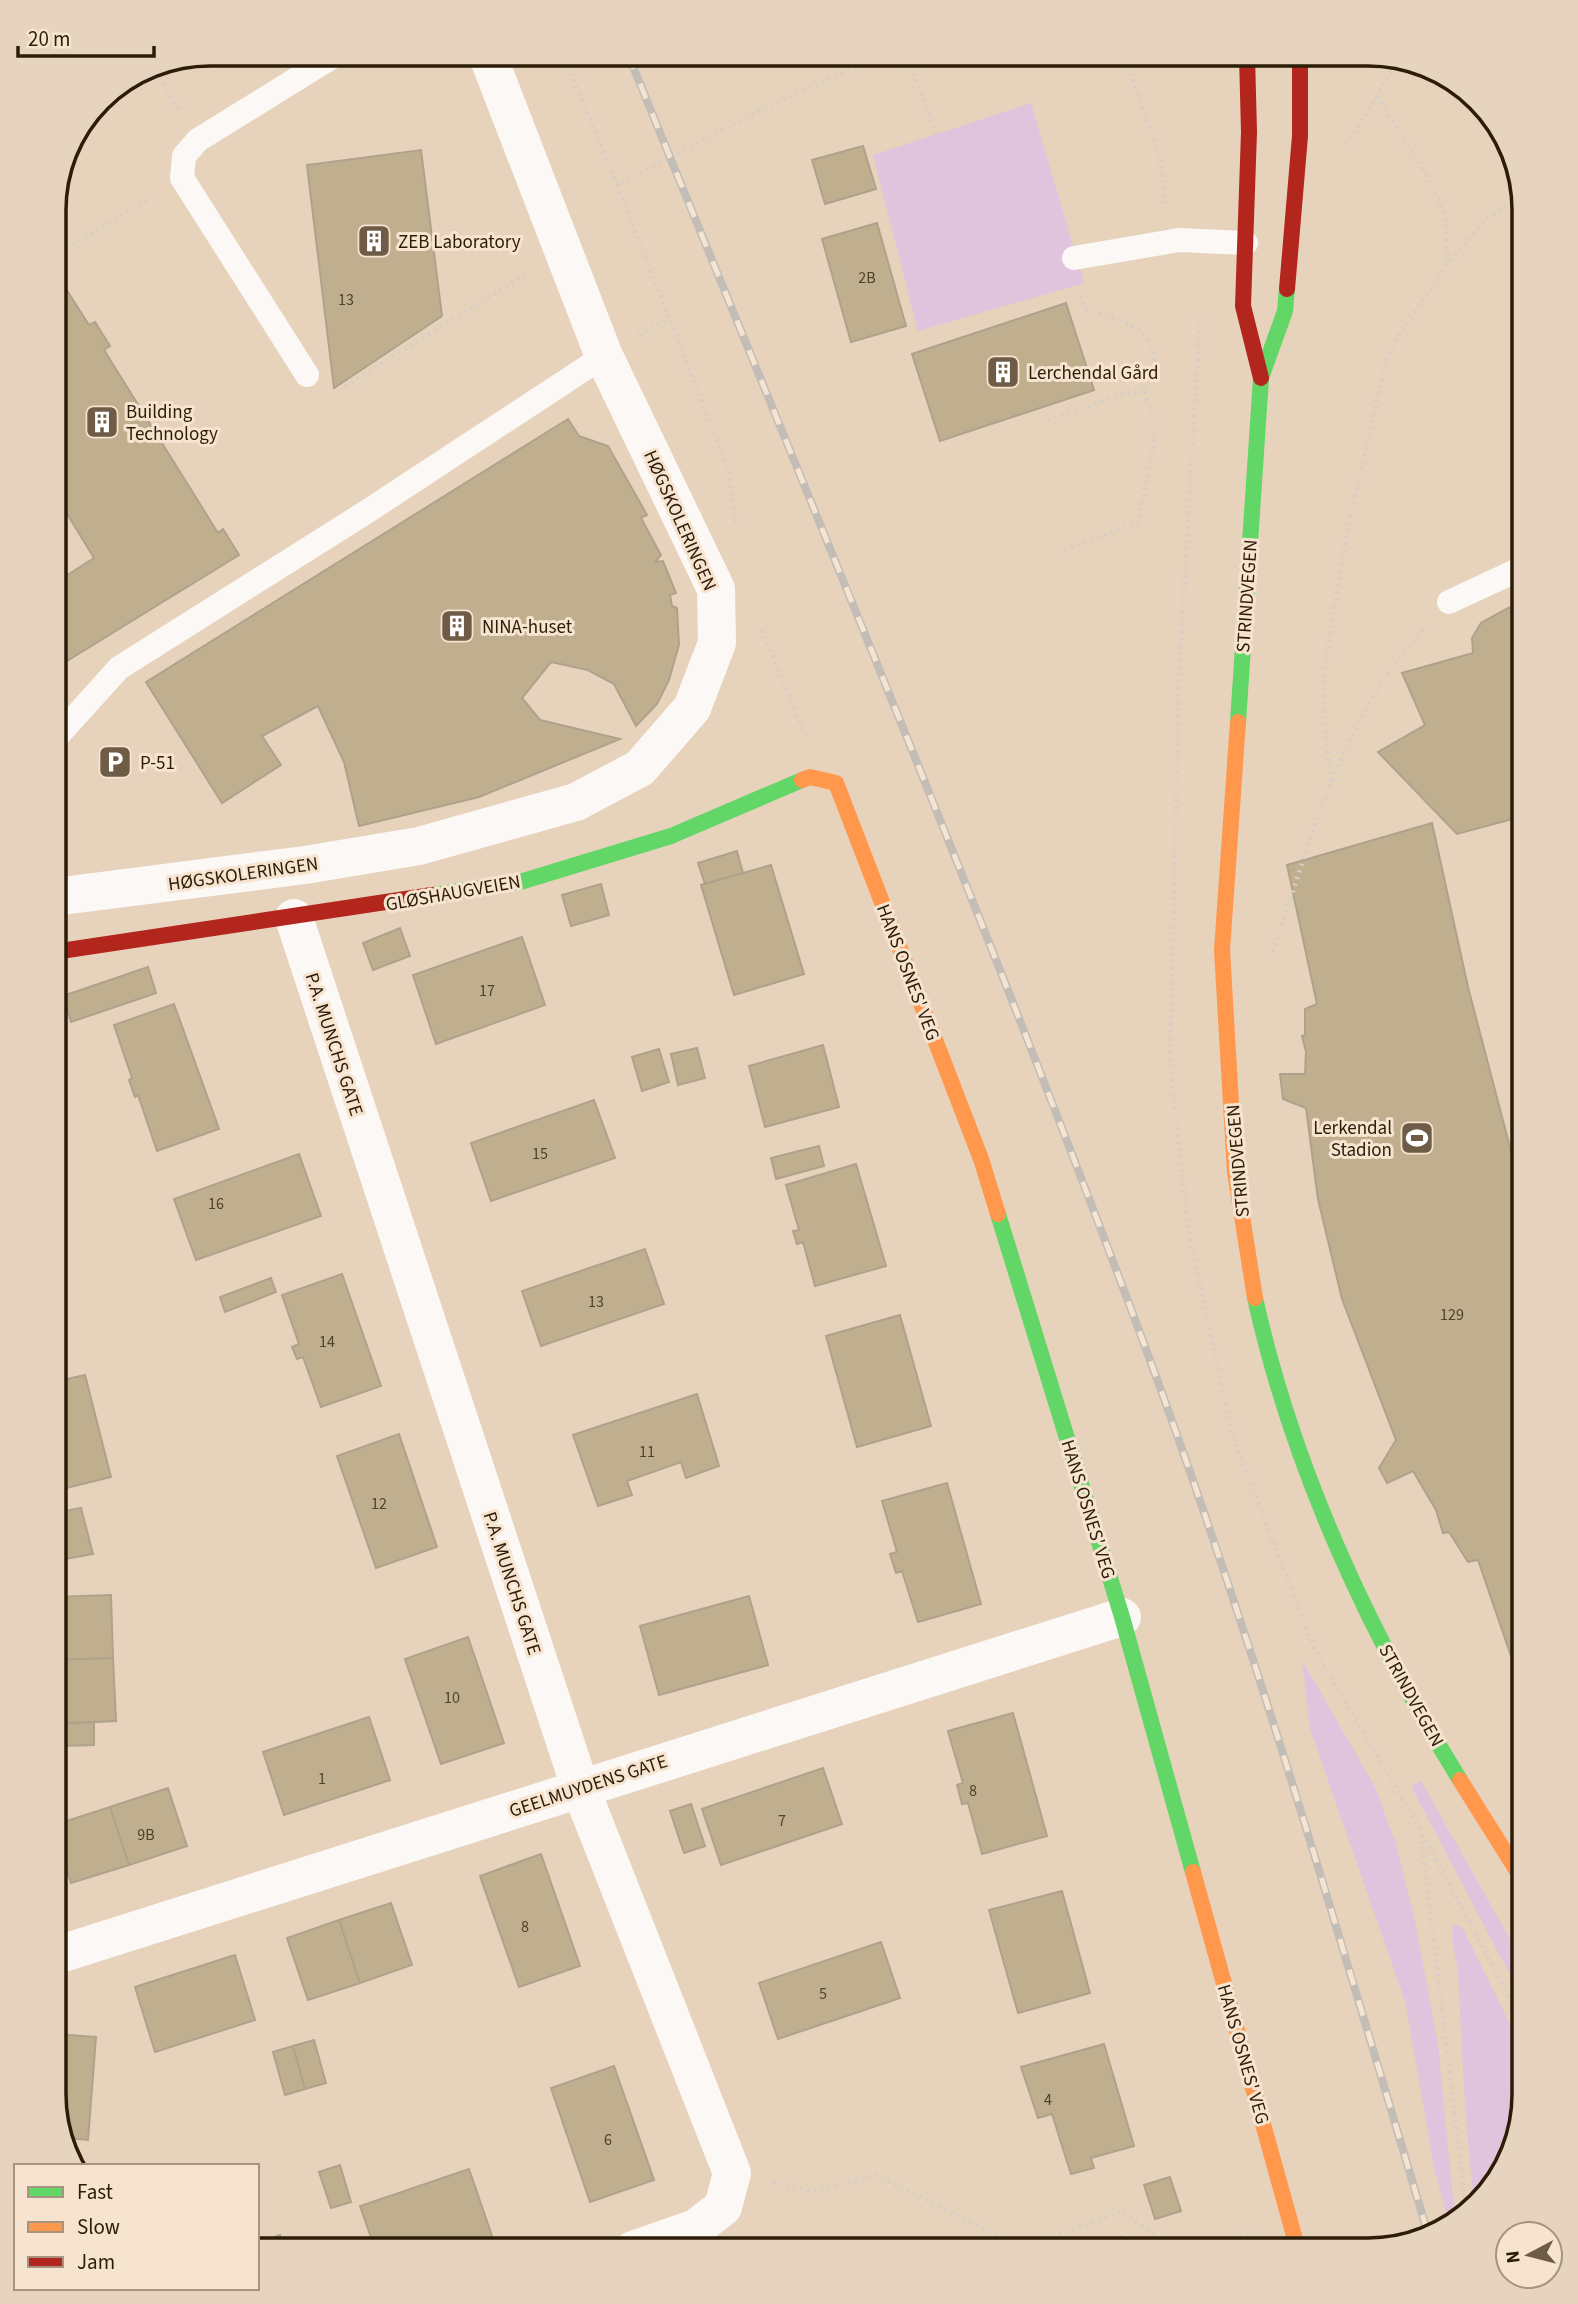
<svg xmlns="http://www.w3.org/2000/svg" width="1578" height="2304" font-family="'Source Sans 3',sans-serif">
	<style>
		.green { fill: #e0c4de }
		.building { fill: #c0af8f; stroke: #afa28c; stroke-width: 2 }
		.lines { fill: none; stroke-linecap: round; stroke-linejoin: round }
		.path { stroke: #d5cfc7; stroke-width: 4.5; stroke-dasharray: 2 5; stroke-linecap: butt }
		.lane { stroke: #fbf8f5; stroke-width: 24 }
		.street { stroke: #fbf8f5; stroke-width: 38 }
		.fast { stroke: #63d668; stroke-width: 16 }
		.slow { stroke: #ff974d; stroke-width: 16 }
		.jam { stroke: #b3261e; stroke-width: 16 }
		.rail-casing { stroke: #c2bdb7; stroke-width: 8 }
		.rail { stroke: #f7e4d0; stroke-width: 5; stroke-dasharray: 16; stroke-linecap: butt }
		.labels { text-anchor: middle; stroke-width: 6; stroke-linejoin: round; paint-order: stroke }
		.number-label { font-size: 16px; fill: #524129 }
		.poi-label { font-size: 19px; fill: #2d1c07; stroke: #f7e4d0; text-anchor: start }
		.street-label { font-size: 19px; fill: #2d1c07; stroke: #f7e4d0 }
		.rim { fill: none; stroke: #2d1c07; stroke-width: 3.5 }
	</style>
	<rect width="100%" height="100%" fill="#e7d2bc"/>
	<path class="green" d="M1031,103L1084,283L918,331L873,155Z
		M1302,1660L1375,1787L1396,1844L1415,1921L1438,2044L1455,2219L1449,2225L1434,2167L1405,2001L1310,1729Z
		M1421,1781L1524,1964V2002L1411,1786Z
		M1454,1925L1462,1927L1524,2052V2093L1503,2172L1474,2200C1465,2125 1462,2049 1458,1973C1457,1956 1449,1941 1454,1925Z"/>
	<path class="building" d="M863,146L876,189L825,204L812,160Z
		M421,150L442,316L334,388L307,165Z
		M877,223L906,326L851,342L822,239Z
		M61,281L89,325L95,322L110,346L104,350L218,533L223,529L239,555L54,669L55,583L94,558L55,494V285Z
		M1066,303L1094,390L940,441L912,354Z
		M568,419L579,436L608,446L647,515L641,518L661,555L655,562L663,561L676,593L670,595L672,606L677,608L679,645L669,680L657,704L636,726L614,684L588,670L551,662L522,698L540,720L620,739L479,797L359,826L344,762L318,706L262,736L281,765L222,803L146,682Z
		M1524,604V816L1457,834L1378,752L1425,725L1402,673L1473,653L1472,638L1481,623L1508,608Z
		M1432,823L1468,987L1524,1201V1684L1521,1685L1478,1560L1468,1562L1449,1532L1443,1533L1436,1510L1413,1471L1387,1483L1379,1468L1396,1440L1342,1299L1318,1199L1306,1108L1283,1099L1280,1074H1305L1306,1052L1302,1036L1305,1035V1009L1317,1004L1287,865Z
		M737,851L743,873L705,884L698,863Z
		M771,865L804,974L734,995L701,885Z
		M601,884L609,915L571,926L562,895Z
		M400,928L410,956L373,970L363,943Z
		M522,937L545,1005L436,1044L413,975Z
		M148,967L156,993L71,1022L63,996Z
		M174,1004L219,1129L157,1151L138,1095L135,1097L129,1080L132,1078L114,1025Z
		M823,1045L839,1107L765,1127L749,1066Z
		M697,1048L705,1078L678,1085L671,1054Z
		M659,1049L669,1082L642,1091L632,1057Z
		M594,1100L615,1158L491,1201L471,1143Z
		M819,1146L824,1166L776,1179L771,1158Z
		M299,1154L321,1216L196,1260L174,1199Z
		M856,1164L886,1266L815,1286L803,1242L797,1244L793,1231L799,1230L786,1185Z
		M645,1249L664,1304L541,1346L522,1291Z
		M342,1274L381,1386L321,1407L303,1357L297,1359L292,1347L299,1344L282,1295Z
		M271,1278L276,1292L225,1312L220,1297Z
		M900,1315L931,1426L857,1447L826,1336Z
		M85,1375L111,1477L54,1491V1382Z
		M697,1394L719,1466L686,1478L681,1462L627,1481L632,1495L598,1506L573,1435Z
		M399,1434L437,1547L376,1568L337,1456Z
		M947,1483L981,1604L918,1622L902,1571L896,1573L890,1554L897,1552L882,1501Z
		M81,1508L93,1554L54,1561V1513Z
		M111,1595L113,1658L54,1660V1597Z
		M749,1596L768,1665L659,1695L640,1626Z
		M468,1637L504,1743L441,1764L405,1659Z
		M113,1658L116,1721L56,1724L54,1660Z
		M1013,1713L1047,1836L982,1854L968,1803L962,1804L957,1785L963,1783L948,1731Z
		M369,1717L390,1780L284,1815L263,1752Z
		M94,1722V1745L60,1746L59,1723Z
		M823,1768L842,1824L721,1865L702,1809Z
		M168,1788L187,1846L129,1865L110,1807Z
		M691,1804L705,1846L684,1853L670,1811Z
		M110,1807L129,1865L71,1883L54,1825Z
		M541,1854L580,1966L519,1987L480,1876Z
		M1062,1891L1090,1993L1018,2013L989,1910Z
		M391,1903L412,1965L360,1983L339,1920Z
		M339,1920L360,1983L308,2000L287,1938Z
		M881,1942L900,1998L778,2039L759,1983Z
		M235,1955L255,2020L155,2052L135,1987Z
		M54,2034L96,2037L88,2140L66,2138L54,2093Z
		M314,2040L326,2083L305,2089L293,2046Z
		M1104,2044L1134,2146L1091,2158L1094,2168L1071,2174L1052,2114L1038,2118L1021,2067Z
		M293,2046L305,2089L285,2095L273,2052Z
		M614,2066L654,2180L590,2202L551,2088Z
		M340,2165L351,2202L331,2208L319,2172Z
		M469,2169L492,2236L451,2250L375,2249L360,2206Z
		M1170,2177L1181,2211L1155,2219L1144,2185Z
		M280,2235L285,2249H257V2243Z
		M1122,2237L1126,2250H1082Z"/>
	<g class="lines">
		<path class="path" d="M563,54L617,185L768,106L885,54
			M906,54L937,135
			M1123,54L1159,153L1166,207
			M152,66L179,110
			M1377,97L1425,172L1446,217L1447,264
			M1347,145L1398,61
			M617,185L729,471L736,527
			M55,256L151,197
			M1200,317L1179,676L1170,1062L1188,1229L1233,1438L1314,1648L1421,1831L1524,2025
			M639,335L669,318
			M345,386L528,273
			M1048,420L1127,393L1144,391
			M1058,552L1138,523L1154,444L1151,411L1144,391L1155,353C1139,318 1118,323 1086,309L1078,293
			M762,630L805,735
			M1330,781L1323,694L1327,652L1347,532L1386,360L1400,333L1447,265L1486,219L1520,196
			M1273,952C1311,839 1342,715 1426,626
			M1421,1835L1466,2208
			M773,2182L812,2191L877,2176L1022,2248L1122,2211L1175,2250
			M1193,2250L1251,2233"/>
		<path class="lane" d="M1074,258L1179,240L1246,243
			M307,375L182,178L184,156L198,140L337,54
			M1449,602L1524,567
			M54,740L119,668L371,509L604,356"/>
		<path class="street" d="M54,897L305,865L419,846L576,802L640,768L692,708L717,643L716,589L604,356L487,54
			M294,918L580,1787L732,2173L723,2207L696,2228L633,2250
			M54,1956L1122,1617"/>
		<path class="fast" d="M1238,722L1261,378L1285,311L1287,289
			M432,895L520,882L671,836L802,780
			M998,1214L1122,1617L1193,1872
			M1255,1298C1293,1469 1368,1631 1460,1780"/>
		<path class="slow" d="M1238,722L1222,950L1235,1172L1255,1298
			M802,780L810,777L836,783L981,1159L998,1214
			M1460,1780L1524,1882
			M1193,1872L1298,2250"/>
		<path class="jam" d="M1247,55L1249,132L1243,306L1261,378
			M1287,289L1300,136V55
			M54,952L432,895"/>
		<defs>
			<path id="rail" d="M628,54C801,480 979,903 1140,1333C1250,1628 1338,1932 1428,2234"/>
		</defs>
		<use href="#rail" class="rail-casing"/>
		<use href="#rail" class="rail"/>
	</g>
	<defs>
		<symbol id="building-square" viewBox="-11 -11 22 22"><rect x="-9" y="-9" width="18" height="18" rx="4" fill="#6e5c46" stroke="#f7e4d0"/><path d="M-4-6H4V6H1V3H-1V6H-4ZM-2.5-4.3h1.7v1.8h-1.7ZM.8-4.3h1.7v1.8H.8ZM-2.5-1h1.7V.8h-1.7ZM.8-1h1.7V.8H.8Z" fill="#fff"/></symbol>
		<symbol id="parking-square" viewBox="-11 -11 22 22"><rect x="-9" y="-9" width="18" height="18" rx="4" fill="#6e5c46" stroke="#f7e4d0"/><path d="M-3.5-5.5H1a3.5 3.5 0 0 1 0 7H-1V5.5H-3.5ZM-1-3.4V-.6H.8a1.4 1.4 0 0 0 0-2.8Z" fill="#fff"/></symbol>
		<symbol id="stadium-square" viewBox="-11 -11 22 22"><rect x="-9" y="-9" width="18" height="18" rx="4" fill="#6e5c46" stroke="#f7e4d0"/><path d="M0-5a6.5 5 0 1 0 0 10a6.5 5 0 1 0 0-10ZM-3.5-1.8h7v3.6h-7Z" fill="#fff"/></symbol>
	</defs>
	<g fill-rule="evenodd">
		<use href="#building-square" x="355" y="222" width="38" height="38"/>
		<use href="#building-square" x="984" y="353" width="38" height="38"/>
		<use href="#building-square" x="83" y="403" width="38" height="38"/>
		<use href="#building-square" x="438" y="607" width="38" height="38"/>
		<use href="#parking-square" x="96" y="743" width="38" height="38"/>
		<use href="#stadium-square" x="1398" y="1119" width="38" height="38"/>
	</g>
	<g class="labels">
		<g class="number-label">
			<text x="867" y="283">2B</text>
			<text x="346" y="305">13</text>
			<text x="487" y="996">17</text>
			<text x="540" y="1159">15</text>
			<text x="216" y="1209">16</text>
			<text x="596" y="1307">13</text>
			<text x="1452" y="1320">129</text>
			<text x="327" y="1347">14</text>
			<text x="647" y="1457">11</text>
			<text x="379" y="1509">12</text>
			<text x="452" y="1703">10</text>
			<text x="322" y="1784">1</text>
			<text x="973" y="1796">8</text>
			<text x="782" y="1826">7</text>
			<text x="146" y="1840">9B</text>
			<text x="525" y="1932">8</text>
			<text x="823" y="1999">5</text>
			<text x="1048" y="2105">4</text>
			<text x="608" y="2145">6</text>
		</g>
		<g class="poi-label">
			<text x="398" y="248">ZEB Laboratory</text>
			<text x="1028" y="379">Lerchendal Gård</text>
			<text x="126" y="418">Building<tspan x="126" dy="22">Technology</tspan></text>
			<text x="482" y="633">NINA-huset</text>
			<text x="140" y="769">P-51</text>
			<text x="1392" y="1134" text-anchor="end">Lerkendal<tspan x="1392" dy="22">Stadion</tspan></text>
		</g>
		<g class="street-label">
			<text transform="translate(681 520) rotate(66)" y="7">HØGSKOLERINGEN</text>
			<text transform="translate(1246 596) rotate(-86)" y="7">STRINDVEGEN</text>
			<text transform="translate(243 873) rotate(-8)" y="7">HØGSKOLERINGEN</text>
			<text transform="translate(453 892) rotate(-10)" y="7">GLØSHAUGVEIEN</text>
			<text transform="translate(909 972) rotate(69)" y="7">HANS OSNES' VEG</text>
			<text transform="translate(335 1044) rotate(72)" y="7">P.A. MUNCHS GATE</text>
			<text transform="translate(1237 1161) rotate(-95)" y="7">STRINDVEGEN</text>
			<text transform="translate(1089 1509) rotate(73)" y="7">HANS OSNES' VEG</text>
			<text transform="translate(513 1583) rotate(72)" y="7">P.A. MUNCHS GATE</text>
			<text transform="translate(1412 1695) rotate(61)" y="7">STRINDVEGEN</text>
			<text transform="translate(588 1785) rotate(-18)" y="7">GEELMUYDENS GATE</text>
			<text transform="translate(1244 2054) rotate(74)" y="7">HANS OSNES' VEG</text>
		</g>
	</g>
	<path d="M0 0H1578V2304H0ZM210 66H1368A144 144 0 0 1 1512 210V2094A144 144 0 0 1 1368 2238H210A144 144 0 0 1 66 2094V210A144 144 0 0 1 210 66Z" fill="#e7d4c0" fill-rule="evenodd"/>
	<path class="rim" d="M210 66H1368A144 144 0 0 1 1512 210V2094A144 144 0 0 1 1368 2238H210A144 144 0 0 1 66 2094V210A144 144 0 0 1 210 66Z"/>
	<rect x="14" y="2164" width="245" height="126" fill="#f7e4d0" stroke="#a69480" stroke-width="2"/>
	<rect x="28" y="2187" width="35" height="10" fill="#63d668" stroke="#a69480" stroke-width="2"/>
	<text x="77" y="2199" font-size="21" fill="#2d1c07">Fast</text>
	<rect x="28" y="2222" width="35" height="10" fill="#ff974d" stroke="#a69480" stroke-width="2"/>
	<text x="77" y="2234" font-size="21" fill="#2d1c07">Slow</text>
	<rect x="28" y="2257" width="35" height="10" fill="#b3261e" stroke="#a69480" stroke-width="2"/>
	<text x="77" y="2269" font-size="21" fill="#2d1c07">Jam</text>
	<g transform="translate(1529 2255) rotate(263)"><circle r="33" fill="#f7e4d0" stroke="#a69480" stroke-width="2"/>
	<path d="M0-5L12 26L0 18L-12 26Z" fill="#6e5c46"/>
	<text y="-10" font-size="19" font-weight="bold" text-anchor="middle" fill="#2d1c07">N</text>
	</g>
	<path d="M18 46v10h136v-10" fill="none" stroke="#2d1c07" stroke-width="3.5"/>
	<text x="28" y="46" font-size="21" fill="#2d1c07" stroke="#f7e4d0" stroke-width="5" paint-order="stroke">20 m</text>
</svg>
